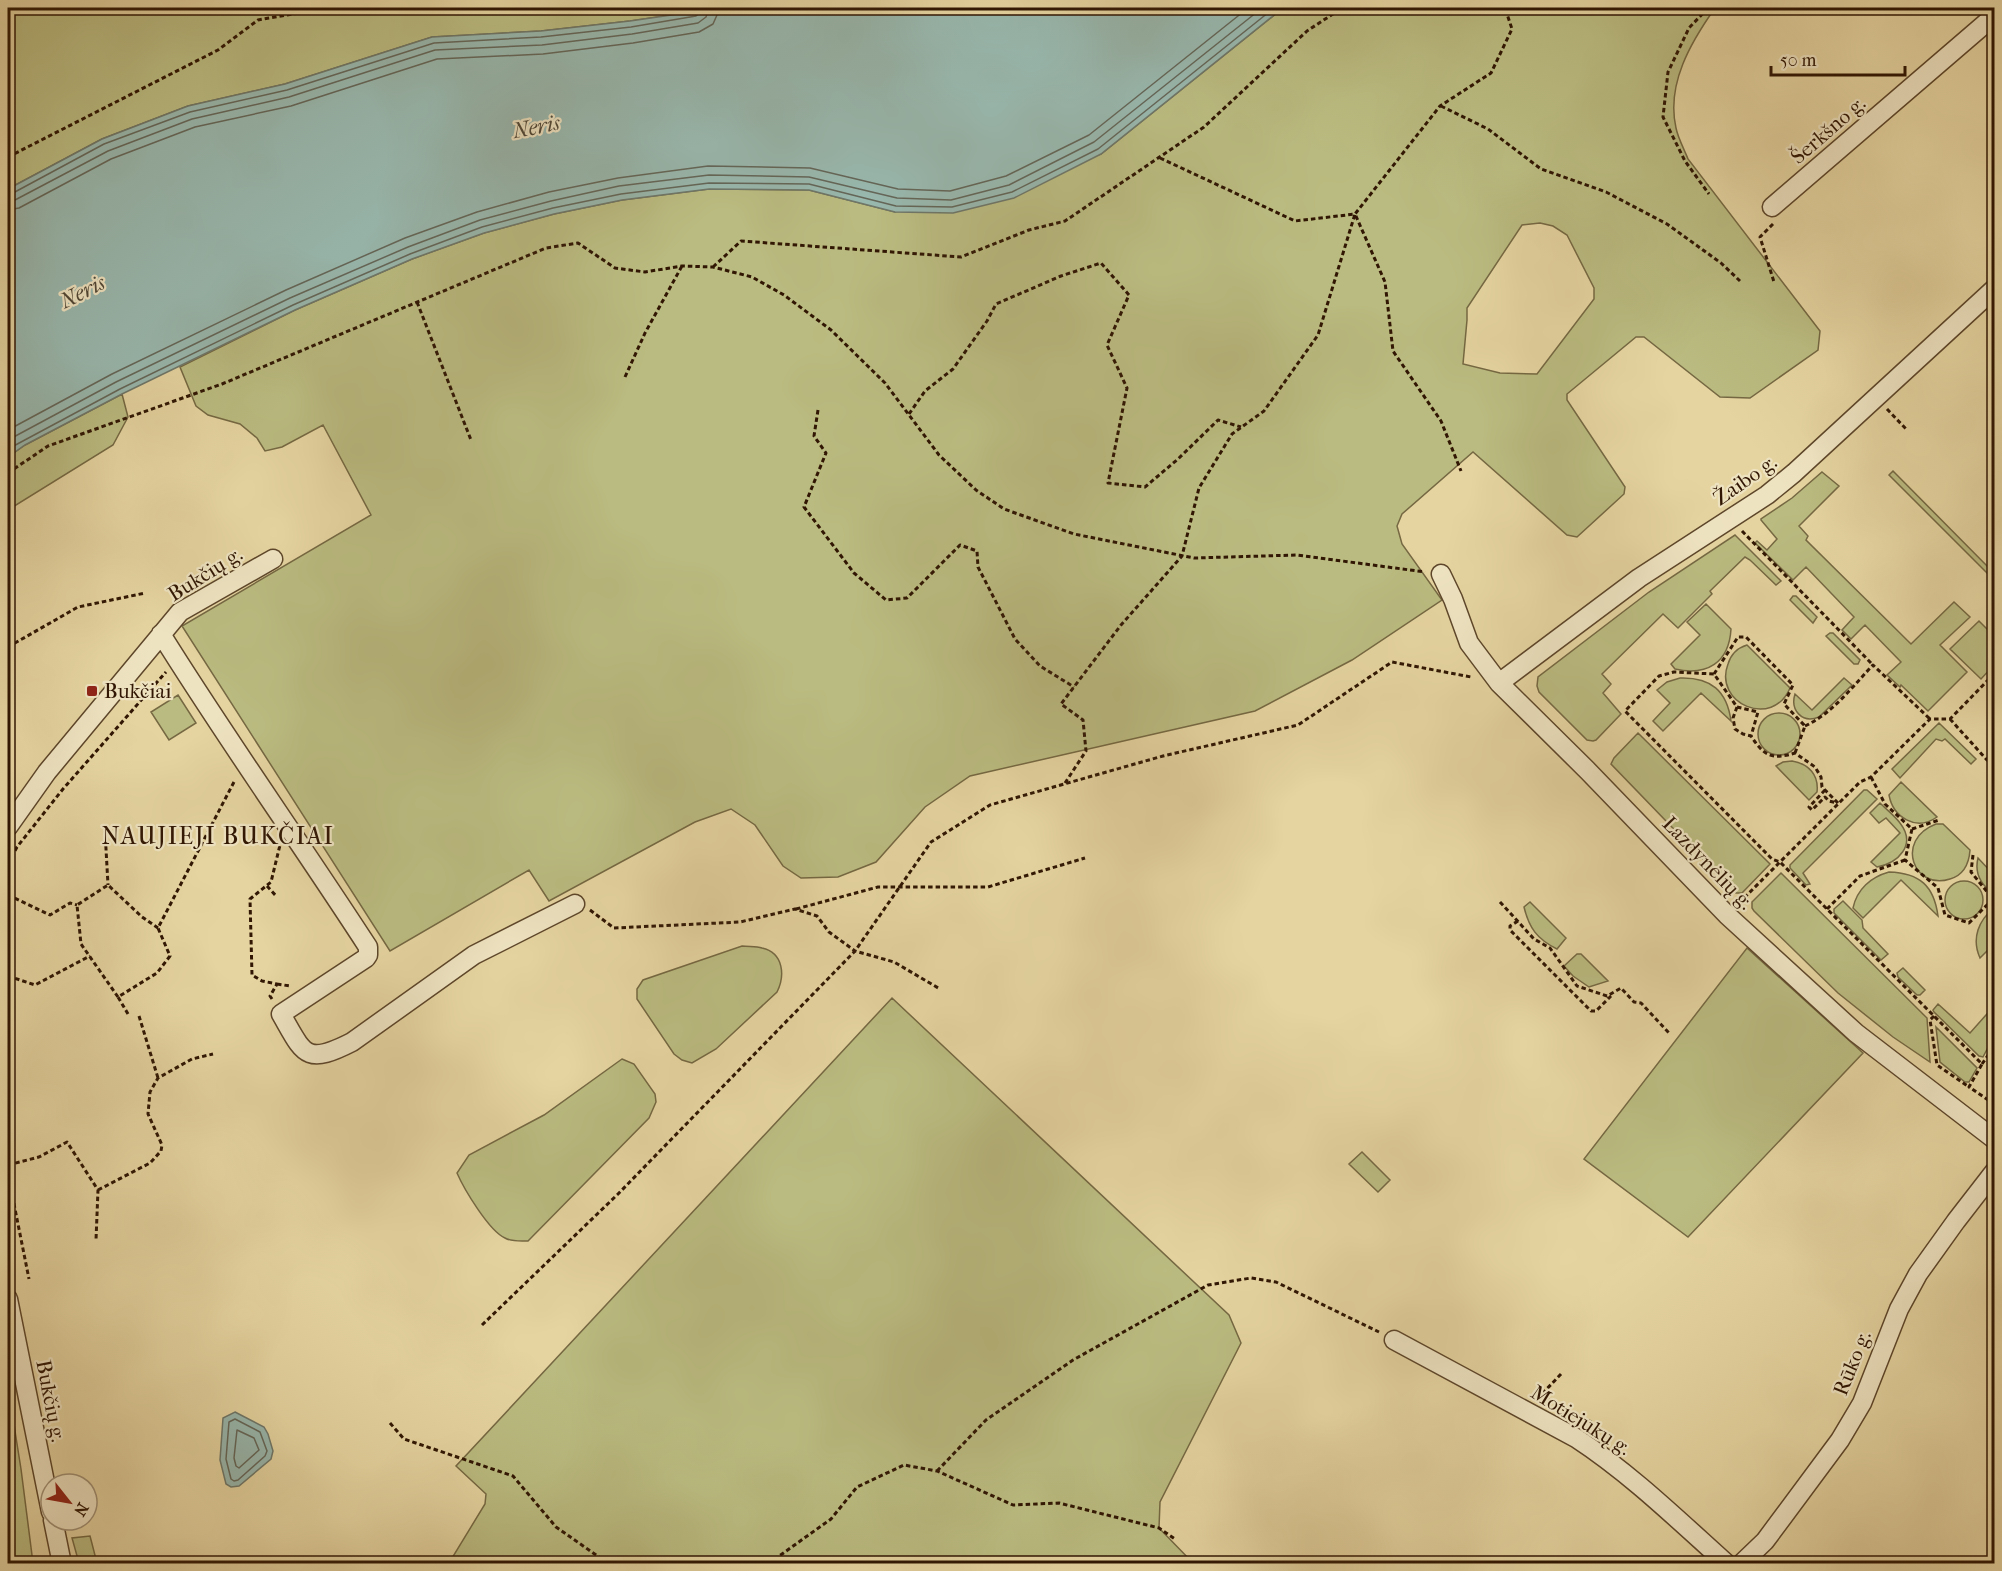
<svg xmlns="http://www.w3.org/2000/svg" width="2002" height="1571" font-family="'IM FELL French Canon',serif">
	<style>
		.green { fill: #babb80; stroke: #756842; stroke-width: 1.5; fill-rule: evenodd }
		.water { fill: #98b7ad; stroke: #6e7769; stroke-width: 1.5 }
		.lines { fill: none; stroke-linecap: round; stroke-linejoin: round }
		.shore { stroke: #646658; stroke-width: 1.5 }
		.minor-casing { stroke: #5d462a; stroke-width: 21 }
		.path { stroke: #301603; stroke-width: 3; stroke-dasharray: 4.5 3; stroke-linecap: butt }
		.minor { stroke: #eee3c1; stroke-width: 18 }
		.poi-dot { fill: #8f2418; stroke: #eee3c1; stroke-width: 2 }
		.labels { text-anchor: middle; stroke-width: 4.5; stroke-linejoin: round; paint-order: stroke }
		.street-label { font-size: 21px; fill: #301603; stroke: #eee3c1 }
		.poi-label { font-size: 21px; fill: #301603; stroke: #eee3c1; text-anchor: start }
		.water-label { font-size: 22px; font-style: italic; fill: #4f4636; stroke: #eee3c1 }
		.quarter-label { font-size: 24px; letter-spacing: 1.5px; fill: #301603; stroke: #eee3c1 }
	</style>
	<rect width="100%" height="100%" fill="#e5d4a0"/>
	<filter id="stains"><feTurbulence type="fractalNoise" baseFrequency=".00333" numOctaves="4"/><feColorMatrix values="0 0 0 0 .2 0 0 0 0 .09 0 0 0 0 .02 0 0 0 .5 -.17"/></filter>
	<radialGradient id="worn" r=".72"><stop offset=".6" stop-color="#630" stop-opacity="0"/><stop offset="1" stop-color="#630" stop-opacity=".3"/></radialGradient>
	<path class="green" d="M8,8H720L630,21L541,31L432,37L285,84L188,106L102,139L8,189Z
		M1283,8H1715C1691,42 1666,84 1676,128C1678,138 1684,149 1688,159L1820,331L1818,350L1750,398L1720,397L1644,337H1636L1567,394V400L1625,487L1624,494L1577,537L1567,535L1473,452L1402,514L1397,526L1402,544L1442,600L1352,660L1255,711L970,776L925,807L876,862L838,877L801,878L783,866L755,825L731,809L695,822L549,901L529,870L390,951L182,626L371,515L323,425L282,447L265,451L257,438L240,424L208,415L196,406L180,367L295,310L412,259L484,233L554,214L622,200L709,189L809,190L895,212L1101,154ZM1540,223L1553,226L1567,235L1594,288V299L1537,374L1500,373L1463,364L1467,320V308L1522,225Z
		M122,394L128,417L113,445L8,510V457L25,445Z
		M1893,471L1994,573V580L1889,475Z
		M1822,472L1839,486L1799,526L1808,536L1806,540L1911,644L1954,602L1970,617L1940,645L1967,672L1928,711L1901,685L1900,687L1887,675L1901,662L1865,625L1851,639L1842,630L1854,617L1806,567L1793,580L1755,543L1757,541L1767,550L1777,539L1761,520V519L1792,498Z
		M1735,535L1781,581L1776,585L1750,560L1745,557L1710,591L1712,594L1678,628L1663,614L1602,674L1611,684L1603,693L1621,714L1596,740L1593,741L1587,740L1539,692L1537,686L1538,677L1649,592Z
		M1793,596H1796L1817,617L1813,623L1790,600Z
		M1706,604L1731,629C1729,663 1707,676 1675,669L1671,664L1700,635L1687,622Z
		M1979,621L1994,636V665L1981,679L1950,649Z
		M1830,633H1833L1860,660L1858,664H1854L1826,636Z
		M1747,645L1790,688C1773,729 1713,704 1728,664C1731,654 1737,648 1747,645Z
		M1680,678C1711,677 1727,691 1731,721L1701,693L1663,731L1653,721L1670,703L1657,690L1667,682Z
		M1844,678L1852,685L1819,717C1802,724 1790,710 1795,694L1812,710Z
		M178,695L196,723L169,740L151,712Z
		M1758 734a21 21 0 1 1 42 0a21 21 0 1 1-42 0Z
		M1939,723L1976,759L1971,764L1945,739L1942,741L1936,739L1900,778L1892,769Z
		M1638,733L1770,864L1742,893H1736L1723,880L1611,764L1614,758Z
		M1792,761C1809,764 1819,775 1817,792L1809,800L1776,766L1783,762Z
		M1901,782L1937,817C1916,832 1893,817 1889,795Z
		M1864,790H1867L1877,799L1803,873L1810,884L1806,885L1790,868V865Z
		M1880,803C1887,810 1895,816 1900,823C1917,845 1898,863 1877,867L1871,862L1900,833L1886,818L1879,823L1870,813Z
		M1936,824H1943L1970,850C1969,864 1964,875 1950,879C1914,891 1894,840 1936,824Z
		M1978,858L1994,875V894C1981,885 1974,874 1978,858Z
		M1889,872C1920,873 1934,886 1938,916L1901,880L1863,918L1853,908C1857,889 1871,877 1889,872Z
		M1781,873L1927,1018L1930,1062L1893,1037L1838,993L1754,911L1752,908V902Z
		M1945 900a19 19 0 1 1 38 0a19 19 0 1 1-38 0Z
		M1843,901L1862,920L1863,928L1888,954L1881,960L1834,913V909Z
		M1530,902L1566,938L1557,949C1537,939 1529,928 1524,907Z
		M1994,908V944L1980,958C1971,938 1979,920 1994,908Z
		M742,946C749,947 756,946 762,948C784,953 785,976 777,992L716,1049L692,1063L682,1060L674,1054L637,999V989L643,980Z
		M1747,948L1863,1053L1688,1237L1584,1159Z
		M1577,954H1581L1608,981L1589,987L1573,976L1564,966Z
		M1903,968L1925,990L1920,995H1917L1898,977L1897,973Z
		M892,998L1229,1315L1241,1343L1160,1502L1159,1528L1193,1563H449L485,1504L486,1494L456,1466Z
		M1938,1004L1970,1033L1994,1006V1036L1983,1057L1979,1056L1934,1012L1933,1010Z
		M1936,1027L1977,1068L1969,1082H1965L1940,1062Z
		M622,1059L634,1064L655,1094L656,1102L649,1118L528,1241C520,1241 512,1242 505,1238C489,1231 464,1189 457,1173L469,1155L544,1115Z
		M1362,1152L1390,1180L1378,1192L1349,1164Z
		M8,1387L21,1469L33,1563H8Z
		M90,1536L97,1563H79L72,1538Z"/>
	<path class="water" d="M720,8H1283L1101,154L1014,198L953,213L895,212L809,190L709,189L622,200L554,214L484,233L412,259L295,310L122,394L25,445L8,457V189L102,139L188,106L285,84L432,37L541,31L630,21Z
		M235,1412L264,1427L268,1434L273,1451L271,1459L239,1486L231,1487L226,1484L220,1460L223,1418Z"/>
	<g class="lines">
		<path class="shore" d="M8,194L13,193L104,144L190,112L287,90L434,43L541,37L631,27L696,16L700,13L701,8
			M8,201L15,200L108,151L192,119L289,97L435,50L542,45L632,34L698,23L706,17L709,8
			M8,210L19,208L111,159L195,127L291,106L437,59L543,54L633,43L699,32L713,24L717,15L718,8
			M8,430L112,374L286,290L405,238L477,212L549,192L618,178L708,166L810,168L898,189L950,191L1006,176L1089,135L1248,8
			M8,440L116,382L290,298L408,247L480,220L551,201L619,186L709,175L809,177L897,198L951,200L1009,185L1094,142L1262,8
			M8,449L120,389L293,305L410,254L482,227L553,208L621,194L709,183L809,184L896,206L952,207L1012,192L1098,149L1274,8
			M235,1419L260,1432L267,1451L265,1456L238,1480L234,1481L231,1479L226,1459L229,1422Z
			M237,1430L254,1438L259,1450L239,1468L236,1466L234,1458Z"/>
		<defs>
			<path id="minor" d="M1772,207L1994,16
				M1441,574L1453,599L1469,643L1499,683L1587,770L1727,915L1856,1033L1994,1139
				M161,634C227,740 300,842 368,947V955L366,958L281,1014C304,1054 305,1066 352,1042L474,955L575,904
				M1499,683L1639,578L1767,495L1794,473L1994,289
				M8,827L47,772L180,612L273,559
				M8,1299L51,1512
				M1394,1340L1576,1438C1631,1474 1678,1520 1727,1564
				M53,1520L62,1564
				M1741,1564L1765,1541L1840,1440L1862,1403L1899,1309L1918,1274L1956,1221L1994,1172"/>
		</defs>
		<use href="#minor" class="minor-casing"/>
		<path class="path" d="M1708,8L1689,28L1668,72L1663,117L1685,161L1709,194
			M1441,106L1488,129L1541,169L1606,192L1667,224L1721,263L1740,281
			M8,157L218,50L258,20L327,8
			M1160,158L1295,221L1355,214L1440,106L1491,73L1512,29L1505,8
			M1773,224L1760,237L1774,282
			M713,267L741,241L961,257L1029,230L1065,221L1204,127L1307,31L1342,8
			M417,302L471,440
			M625,377L645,333L682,266
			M1887,409L1906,429
			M818,410L814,436L826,453L804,507L854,573L886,600L907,598L960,545L977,551L978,567L1015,639L1040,666L1074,687
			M909,414L925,391L953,369L987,321L996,304L1061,276L1101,263L1129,295L1107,345L1127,388L1108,483L1145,487L1178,459L1218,420L1241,427
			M8,473L48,446L222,384L546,248L578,243L615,268L645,272L682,266L713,267L752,277L784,295L831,330L885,383L939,455L976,490L1004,509L1074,534L1194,558L1297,555L1425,572
			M1742,531L1873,665
			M8,647L78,607L145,593
			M1714,674L1738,637H1746L1793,685L1784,704L1805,726L1795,753
			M1737,707L1758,712L1751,736
			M1950,719L1987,760L1994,758
			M1805,726C1833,713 1852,687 1873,665L1930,719
			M1871,777L1885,804L1912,829L1905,860L1938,888L1945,915L1969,923L1994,898
			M1065,783L1086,751L1083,720L1061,704L1121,625L1182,556L1199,488L1232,434L1264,411L1318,335L1355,214L1385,282L1393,351L1441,421L1461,471
			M1825,790L1809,807L1812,810L1825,797L1829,801L1837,803
			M1838,803L1822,787L1821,777L1815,767L1795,753C1772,760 1764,756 1751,736L1743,734L1735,729L1733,718L1737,707L1714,674L1674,672L1659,676L1625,711L1772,859L1780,862L1982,1064L1969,1087L1994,1104
			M1912,829L1939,820
			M105,831L108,885
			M1973,855L1971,872L1993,899
			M8,864L17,847L63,789L166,672
			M267,886L277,897
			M8,895L50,915L70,903L77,905
			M1500,902L1534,939L1550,948L1577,986L1607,996L1621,988L1634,1002L1641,1003L1670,1034
			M1739,903L1860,782L1871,777L1930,719H1950L1994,674
			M796,909L878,887H988L1085,858
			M1827,909L1860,876L1905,860
			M590,910L614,928L740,922L795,909L817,916L829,932L855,951L894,962L940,989
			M1518,921L1510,926V930L1591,1011H1596L1611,996
			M8,976L35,985L90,956
			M277,984L290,986
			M118,997L81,944L77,905L108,885L142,917L158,928
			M272,999L270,996L277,984L262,981L252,975L250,899L271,882L280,845
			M128,1014L118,997L157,973L170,956L158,928L235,780
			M139,1016L158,1078
			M1934,1016L1930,1020L1937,1065L1969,1087
			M1982,1064L1991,1051L1994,1049
			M8,1165L39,1157L67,1142L98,1190L96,1240
			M8,1174L29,1279
			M98,1190L150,1163L161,1151L162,1145L148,1114L150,1092L158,1078L192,1059L213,1054
			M482,1325L618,1194L855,951L931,842L990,805L1163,756L1298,725L1392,662L1471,677
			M1561,1374L1541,1395L1566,1411
			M1580,1418L1592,1422
			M390,1423L404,1439L513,1476L556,1527L609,1564
			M937,1471L986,1420L1073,1360L1208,1285L1251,1278L1276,1282L1379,1332
			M768,1564L831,1519L857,1487L904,1465L937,1471L1013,1505L1059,1503L1159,1528L1175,1539"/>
		<use href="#minor" class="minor"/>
	</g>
	<rect class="poi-dot" x="86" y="685" width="12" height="12" rx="3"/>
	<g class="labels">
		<g class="street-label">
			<text transform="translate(1828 130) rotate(-41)" y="7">Šerkšno g.</text>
			<text transform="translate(1745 480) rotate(-35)" y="7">Žaibo g.</text>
			<text transform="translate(205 574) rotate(-32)" y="7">Bukčių g.</text>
			<text transform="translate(1708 863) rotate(46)" y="7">Lazdynėlių g.</text>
			<text transform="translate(1852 1363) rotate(-68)" y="7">Rūko g.</text>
			<text transform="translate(51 1401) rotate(79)" y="7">Bukčių g.</text>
			<text transform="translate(1581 1420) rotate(32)" y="7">Motiejukų g.</text>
		</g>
		<g class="poi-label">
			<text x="104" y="698">Bukčiai</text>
		</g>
		<g class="water-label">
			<text transform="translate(536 126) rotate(-11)" y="8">Neris</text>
			<text transform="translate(82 291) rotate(-27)" y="8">Neris</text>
		</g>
		<g class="quarter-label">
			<text x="218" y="844">NAUJIEJI BUKČIAI</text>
		</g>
	</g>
	<rect width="2002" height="1571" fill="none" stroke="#e5d4a0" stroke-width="30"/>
	<rect x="9" y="9" width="1984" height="1553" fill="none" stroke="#301603" stroke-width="3"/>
	<rect x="15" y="15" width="1972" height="1541" fill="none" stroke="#301603" stroke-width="1.5"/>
	<g transform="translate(69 1502) rotate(121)"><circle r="28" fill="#eee3c1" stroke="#a29175" stroke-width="1.5"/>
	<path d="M0-4.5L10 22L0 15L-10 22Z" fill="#8f2418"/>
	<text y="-9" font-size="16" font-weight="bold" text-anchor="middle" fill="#301603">N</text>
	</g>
	<path d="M1771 66v9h134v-9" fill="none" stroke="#301603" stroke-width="3"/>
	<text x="1780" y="66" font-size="18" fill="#301603" stroke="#eee3c1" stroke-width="4.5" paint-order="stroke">50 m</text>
	<rect width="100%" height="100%" filter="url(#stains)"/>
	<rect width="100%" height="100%" fill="url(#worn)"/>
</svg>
